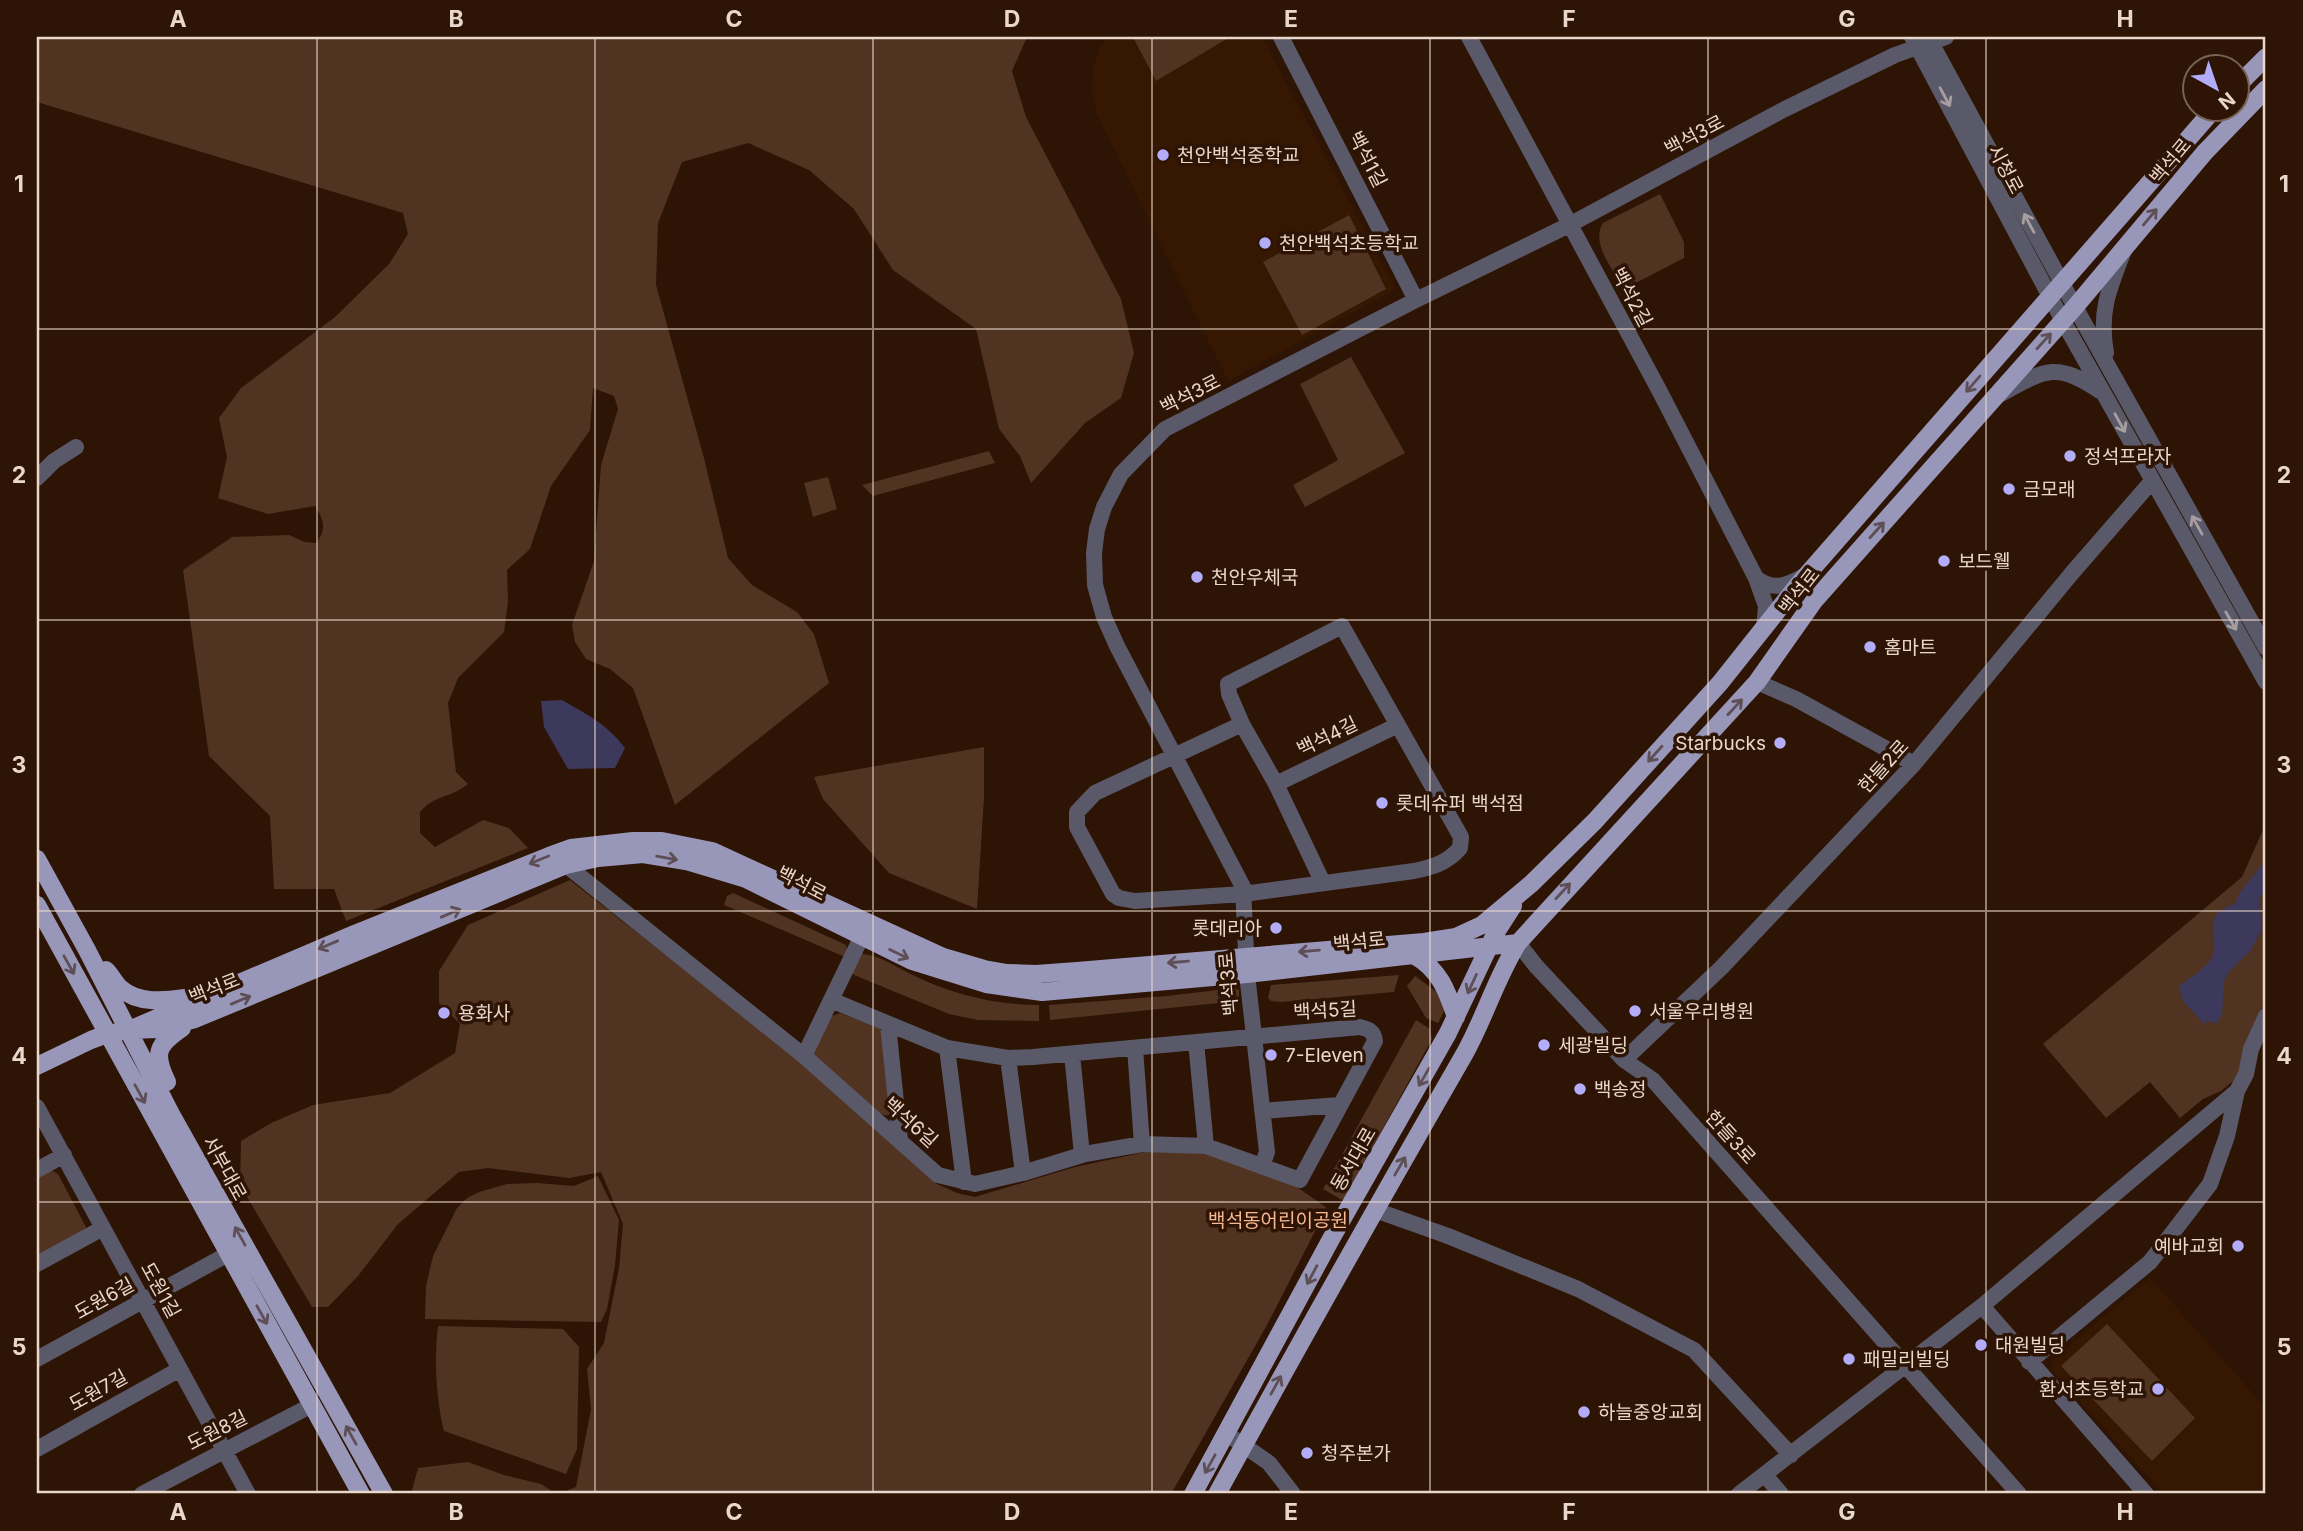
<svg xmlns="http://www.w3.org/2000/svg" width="2303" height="1531" font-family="Inter,'Noto Sans KR',sans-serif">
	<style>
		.built { fill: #361702 }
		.green { fill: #513321 }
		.water { fill: #3c395c }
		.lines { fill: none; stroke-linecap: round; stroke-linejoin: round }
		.minor { stroke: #595969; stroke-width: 16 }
		.major { stroke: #9897b9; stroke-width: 18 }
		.oneway { stroke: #a89e9f }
		.oneway2 { stroke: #5d4f55 }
		.grid { fill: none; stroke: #e9d7cc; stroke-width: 2; stroke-opacity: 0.55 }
		.poi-dot { fill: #b3adf9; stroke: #2d1404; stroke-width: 2.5 }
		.labels { text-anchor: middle; stroke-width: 7; stroke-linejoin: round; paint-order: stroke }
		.street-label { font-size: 19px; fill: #e9d7cc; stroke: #2d1404 }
		.poi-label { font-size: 19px; fill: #e9d7cc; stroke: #2d1404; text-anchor: start }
		.park-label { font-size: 19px; fill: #f7b893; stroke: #2d1404 }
		.neatline { fill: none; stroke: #e9d7cc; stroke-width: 2.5 }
		.grid-label { font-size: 23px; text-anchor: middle; font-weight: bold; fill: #e9d7cc }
	</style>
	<rect width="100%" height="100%" fill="#2d1404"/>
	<path class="built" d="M1108,37H1262L1396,289L1228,381L1096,113L1092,91L1093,67L1100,48Z
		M2150,1278L2266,1408V1494H2164L2050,1369L2053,1359Z"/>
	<path class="green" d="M37,37H1027L1012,71L1026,117L1121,299L1134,353L1121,398L1085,423L1031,483L1020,456L999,429L976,329L893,270L854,209L809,170L748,143L682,162L658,223L656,285L704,458L728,558L752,585L797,612L814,634L829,683L675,805L633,688L610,669L586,659L575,642L572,625L594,561L601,465L618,409L614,396L593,388L590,430L551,486L530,549L507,570L508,602L504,632L458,678L448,703L456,772L468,784C450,799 435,794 420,812V833L435,847L483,820L509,828L528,848L346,921L334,889H274L270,816L209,756L183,570L232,537L289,535L305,542L316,543C327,529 324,520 315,506L268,514L218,498L227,457L219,418L241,388L335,317L389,264L408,234L403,213L37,102Z
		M1133,37H1230L1156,81Z
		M1660,194L1684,242V258L1624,289C1614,270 1590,244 1603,223Z
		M1349,215L1386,289L1302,335L1263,262Z
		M1351,357L1405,453L1305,507L1293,485L1338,460L1300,384Z
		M989,451L995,463L873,496L862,485Z
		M828,477L837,509L813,517L804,483Z
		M984,747V797L977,909L889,873L823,799L814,777Z
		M2266,780V1000L2257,1019L2238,1077L2221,1091L2203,1099L2180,1118L2150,1082L2106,1118L2043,1044L2242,877L2263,830Z
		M570,880L803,1063L937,1184L957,1193L975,1197L1075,1167L1150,1151L1211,1154L1294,1185L1327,1208L1267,1325L1171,1494H558L576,1487L591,1409L587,1369L604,1343L619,1268L623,1224L601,1172L569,1178L488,1168L459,1172L398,1224L358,1276L328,1307H312L240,1185L241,1141L271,1123L313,1105L390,1093L455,1053L460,1024L439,1003V971L468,925Z
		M733,893L846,945L847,950L845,957L724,905L727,896Z
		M862,954C881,955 900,970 917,977C955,995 996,1005 1039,1005V1021L978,1020L949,1014L854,975L852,972Z
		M1399,975L1394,992L1282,1002L1271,1001L1268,998L1271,985Z
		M1415,976L1441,995L1445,1009L1438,1023L1426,1018L1407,986Z
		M1235,988L1239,990V1001L1050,1020L1049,1005L1167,996Z
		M840,1013L878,1027L884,1033L890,1116L875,1113L811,1055L824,1019Z
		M1416,1020L1430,1029L1432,1039L1345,1198L1342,1200L1323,1189Z
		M46,1171H53L58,1174L86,1227V1231L37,1260V1177Z
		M598,1176L619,1220L615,1265L607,1309L601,1322L425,1319L426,1286L433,1256L457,1208L467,1198L479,1192L507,1184L537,1183L574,1186Z
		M2107,1324L2195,1418L2152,1461L2061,1366Z
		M438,1326L563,1329L579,1347L577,1449L566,1474L444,1431C436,1398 434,1360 438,1326Z
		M468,1462L504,1475L541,1484L556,1494H411L418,1468Z"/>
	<path class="water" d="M562,700C588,715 607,724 625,748L615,768L568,769L544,727L541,701Z
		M2266,860V886L2259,900L2262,929L2250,951L2229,972L2224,981L2222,1015L2217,1023H2213L2211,1021L2206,1022L2205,1025L2183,1001L2179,987C2188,978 2201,972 2209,962C2226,941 2194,917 2235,904L2240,892Z"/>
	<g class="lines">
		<path class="minor" d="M1281,37L1416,300
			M1469,37L1659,390L1756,578L1766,606L1764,629
			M1912,37L2063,321L2266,682
			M1928,37L2075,307L2266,648
			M2106,353C2099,313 2108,291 2123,253
			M2001,394C2045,370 2055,361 2100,391
			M37,478L54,461L76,447
			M1756,578C1772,591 1787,586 1804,576
			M1342,626L1461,837L1460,848C1447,863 1433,867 1414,871L1243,894L1135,901L1119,898L1113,894L1077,827V812L1095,793L1242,724L1229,694L1228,684Z
			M1757,682L1796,699L1914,764
			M1242,724L1276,784L1323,883
			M1276,784L1396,726
			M566,865L804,1056L938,1175L975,1184L1023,1173L1085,1154L1142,1144L1206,1146L1300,1180L1375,1041C1374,1031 1368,1029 1360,1027L1033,1057L1008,1058L947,1048L831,1000L862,936
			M1518,943L1536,966L1624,1060L1653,1080L2019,1494
			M888,1025L900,1140
			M1196,1042L1206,1146
			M947,1048L964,1182
			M1135,1048L1142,1144
			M1072,1054L1082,1155
			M804,1056L831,1000
			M1008,1058L1023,1173
			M1624,1060L1721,968L1914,764L2072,573L2152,481
			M37,1107L248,1494
			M1262,1111L1340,1105
			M1262,1166L1267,1152L1247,974L1243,887L1117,646L1104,617L1095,585L1094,553L1097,529L1104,507L1121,474L1165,429L1416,300L1569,225L1785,109L1895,55L1946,37
			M37,1170L64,1155
			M1375,1210L1448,1236L1578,1289L1694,1350L1791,1455
			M37,1264L103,1228
			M1982,1306L2146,1494
			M37,1359L228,1254
			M2029,1362L2150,1262L2210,1184L2227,1136L2237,1091L2246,1074L2251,1049L2266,1016
			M1227,1434L1269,1463L1293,1494
			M37,1449L180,1369
			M1765,1475L1781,1494
			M142,1494L312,1405
			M1739,1494L1982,1306L2237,1091"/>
		<path class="major" d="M2236,87L2266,57
			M37,859L87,950L172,1116L384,1494
			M37,905L361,1494
			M1415,956C1440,970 1447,991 1456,1017
			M106,970C111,975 115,983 120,988C138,1004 164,1001 185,998
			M129,1030L352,935L549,856L571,848L633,841H662L712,851L943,957L984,969L1007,973L1036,974L1077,971L1424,942L1456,937L1482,925L1531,884L1595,821L1720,683L1797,586L2215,108
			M37,1066L91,1040L107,1034L129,1030L158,1029L195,1019L566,865L598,858L643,854L686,861L746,879L912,961L986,984L1042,992L1247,974L1518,943
			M167,1082C153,1053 157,1045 182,1028
			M1193,1494L1331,1239L1448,1033L1495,934L1513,906
			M1217,1494C1298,1346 1381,1199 1465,1053C1485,1017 1496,978 1518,943L1757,682L1814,601L2075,307L2205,152L2266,89"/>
	</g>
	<defs><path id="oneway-shaft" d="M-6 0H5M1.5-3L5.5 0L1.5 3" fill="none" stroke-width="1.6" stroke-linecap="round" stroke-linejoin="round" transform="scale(1.75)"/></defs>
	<g class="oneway">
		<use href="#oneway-shaft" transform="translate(1945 97) rotate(62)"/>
		<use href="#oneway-shaft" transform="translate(2029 223) rotate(-118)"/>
		<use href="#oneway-shaft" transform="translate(2120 423) rotate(61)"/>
		<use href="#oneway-shaft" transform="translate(2197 525) rotate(-119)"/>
		<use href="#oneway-shaft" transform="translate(2231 621) rotate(60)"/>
	</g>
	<g class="oneway2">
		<use href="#oneway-shaft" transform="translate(2150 217) rotate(-50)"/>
		<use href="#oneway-shaft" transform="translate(2044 341) rotate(-48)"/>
		<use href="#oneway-shaft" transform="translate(1973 384) rotate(131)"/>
		<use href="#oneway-shaft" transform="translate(1877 530) rotate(-48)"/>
		<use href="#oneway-shaft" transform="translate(1735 707) rotate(-47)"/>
		<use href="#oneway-shaft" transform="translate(1655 754) rotate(132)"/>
		<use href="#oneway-shaft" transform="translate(667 858) rotate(10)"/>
		<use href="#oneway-shaft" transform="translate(539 860) rotate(158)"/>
		<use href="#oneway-shaft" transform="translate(1563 891) rotate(-47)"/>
		<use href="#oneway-shaft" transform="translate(451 913) rotate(-23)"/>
		<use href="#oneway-shaft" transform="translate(328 945) rotate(157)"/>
		<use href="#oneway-shaft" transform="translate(1309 951) rotate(175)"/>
		<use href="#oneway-shaft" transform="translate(899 954) rotate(26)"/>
		<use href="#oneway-shaft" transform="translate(1178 962) rotate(175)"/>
		<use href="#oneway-shaft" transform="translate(69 965) rotate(61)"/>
		<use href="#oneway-shaft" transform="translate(1472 984) rotate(115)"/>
		<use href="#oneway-shaft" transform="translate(241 1000) rotate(-23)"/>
		<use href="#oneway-shaft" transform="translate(1424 1077) rotate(120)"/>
		<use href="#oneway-shaft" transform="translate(140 1094) rotate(61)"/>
		<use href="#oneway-shaft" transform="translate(1400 1166) rotate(-60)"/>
		<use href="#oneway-shaft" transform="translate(240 1236) rotate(-119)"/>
		<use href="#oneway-shaft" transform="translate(1312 1275) rotate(118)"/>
		<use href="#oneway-shaft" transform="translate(262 1315) rotate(61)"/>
		<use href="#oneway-shaft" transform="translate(1276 1385) rotate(-61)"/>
		<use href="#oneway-shaft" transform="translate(351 1435) rotate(-119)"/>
		<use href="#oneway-shaft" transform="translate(1210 1464) rotate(119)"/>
	</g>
	<path class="grid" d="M317,37V1494M595,37V1494M873,37V1494M1152,37V1494M1430,37V1494M1708,37V1494M1986,37V1494M37,329H2266M37,620H2266M37,911H2266M37,1202H2266"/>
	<g class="poi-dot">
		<circle cx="1163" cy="155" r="7"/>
		<circle cx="1265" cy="243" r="7"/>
		<circle cx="2070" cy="456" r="7"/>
		<circle cx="2009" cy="489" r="7"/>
		<circle cx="1944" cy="561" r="7"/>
		<circle cx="1197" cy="577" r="7"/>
		<circle cx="1870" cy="647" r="7"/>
		<circle cx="1780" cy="743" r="7"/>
		<circle cx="1382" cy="803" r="7"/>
		<circle cx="1276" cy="928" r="7"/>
		<circle cx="1635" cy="1011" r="7"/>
		<circle cx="444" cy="1013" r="7"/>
		<circle cx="1544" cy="1045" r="7"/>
		<circle cx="1271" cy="1055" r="7"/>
		<circle cx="1580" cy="1089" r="7"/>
		<circle cx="2238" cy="1246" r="7"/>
		<circle cx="1981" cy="1345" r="7"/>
		<circle cx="1849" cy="1359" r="7"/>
		<circle cx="2158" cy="1389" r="7"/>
		<circle cx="1584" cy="1412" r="7"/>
		<circle cx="1307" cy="1453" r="7"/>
	</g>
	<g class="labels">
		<g class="street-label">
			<text transform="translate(1694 135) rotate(-28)" y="7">백석3로</text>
			<text transform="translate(1368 159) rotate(63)" y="7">백석1길</text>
			<text transform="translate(2170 161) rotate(-50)" y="7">백석로</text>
			<text transform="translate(2006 169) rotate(62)" y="7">시청로</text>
			<text transform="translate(1632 297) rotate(62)" y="7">백석2길</text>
			<text transform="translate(1190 394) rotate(-27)" y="7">백석3로</text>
			<text transform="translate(1799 591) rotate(-52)" y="7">백석로</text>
			<text transform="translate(1327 736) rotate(-26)" y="7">백석4길</text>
			<text transform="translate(1883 766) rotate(-48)" y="7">한들2로</text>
			<text transform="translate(802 883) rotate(27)" y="7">백석로</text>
			<text transform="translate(1359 941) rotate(-6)" y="7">백석로</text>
			<text transform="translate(1228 984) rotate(-95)" y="7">백석3로</text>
			<text transform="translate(214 988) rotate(-22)" y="7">백석로</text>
			<text transform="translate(1325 1010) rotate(-3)" y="7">백석5길</text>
			<text transform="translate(911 1122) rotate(42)" y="7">백석6길</text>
			<text transform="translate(1731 1137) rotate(48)" y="7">한들3로</text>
			<text transform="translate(1353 1159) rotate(-60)" y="7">동서대로</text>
			<text transform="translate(225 1168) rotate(61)" y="7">서부대로</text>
			<text transform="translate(161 1290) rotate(61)" y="7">도원1길</text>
			<text transform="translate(104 1298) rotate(-29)" y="7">도원6길</text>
			<text transform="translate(98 1390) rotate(-29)" y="7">도원7길</text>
			<text transform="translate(217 1430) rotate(-27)" y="7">도원8길</text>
		</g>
		<g class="poi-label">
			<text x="1177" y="162">천안백석중학교</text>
			<text x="1279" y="250">천안백석초등학교</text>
			<text x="2084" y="463">정석프라자</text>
			<text x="2023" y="496">금모래</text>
			<text x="1958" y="568">보드웰</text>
			<text x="1211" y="584">천안우체국</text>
			<text x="1884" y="654">홈마트</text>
			<text x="1766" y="750" text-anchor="end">Starbucks</text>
			<text x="1396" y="810">롯데슈퍼 백석점</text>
			<text x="1262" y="935" text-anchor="end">롯데리아</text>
			<text x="1649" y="1018">서울우리병원</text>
			<text x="458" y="1020">용화사</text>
			<text x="1558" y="1052">세광빌딩</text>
			<text x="1285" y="1062">7-Eleven</text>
			<text x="1594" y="1096">백송정</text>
			<text x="2224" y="1253" text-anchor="end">예바교회</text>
			<text x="1995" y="1352">대원빌딩</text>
			<text x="1863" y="1366">패밀리빌딩</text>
			<text x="2144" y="1396" text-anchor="end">환서초등학교</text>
			<text x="1598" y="1419">하늘중앙교회</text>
			<text x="1321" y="1460">청주본가</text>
		</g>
		<g class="park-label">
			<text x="1278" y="1227">백석동어린이공원</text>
		</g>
	</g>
	<rect width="2303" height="1531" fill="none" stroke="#2d1404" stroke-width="77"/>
	<g transform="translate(2216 88) rotate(140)"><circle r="33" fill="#2d1404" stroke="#786254" stroke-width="2"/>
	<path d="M0-5L12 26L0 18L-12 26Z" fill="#b3adf9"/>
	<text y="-10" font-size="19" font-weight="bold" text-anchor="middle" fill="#e9d7cc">N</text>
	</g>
	<rect x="38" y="38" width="2226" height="1454" class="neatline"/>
	<g class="grid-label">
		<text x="178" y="27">A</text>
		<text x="456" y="27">B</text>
		<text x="734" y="27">C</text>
		<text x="1012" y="27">D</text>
		<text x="1291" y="27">E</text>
		<text x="1569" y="27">F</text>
		<text x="1847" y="27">G</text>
		<text x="2125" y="27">H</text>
		<text x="19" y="192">1</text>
		<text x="2284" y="192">1</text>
		<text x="19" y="483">2</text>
		<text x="2284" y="483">2</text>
		<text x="19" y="773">3</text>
		<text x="2284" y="773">3</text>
		<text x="19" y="1064">4</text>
		<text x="2284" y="1064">4</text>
		<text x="19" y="1355">5</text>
		<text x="2284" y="1355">5</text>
		<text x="178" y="1520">A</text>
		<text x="456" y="1520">B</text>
		<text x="734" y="1520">C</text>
		<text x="1012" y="1520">D</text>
		<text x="1291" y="1520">E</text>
		<text x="1569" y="1520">F</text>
		<text x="1847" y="1520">G</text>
		<text x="2125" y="1520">H</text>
	</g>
</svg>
